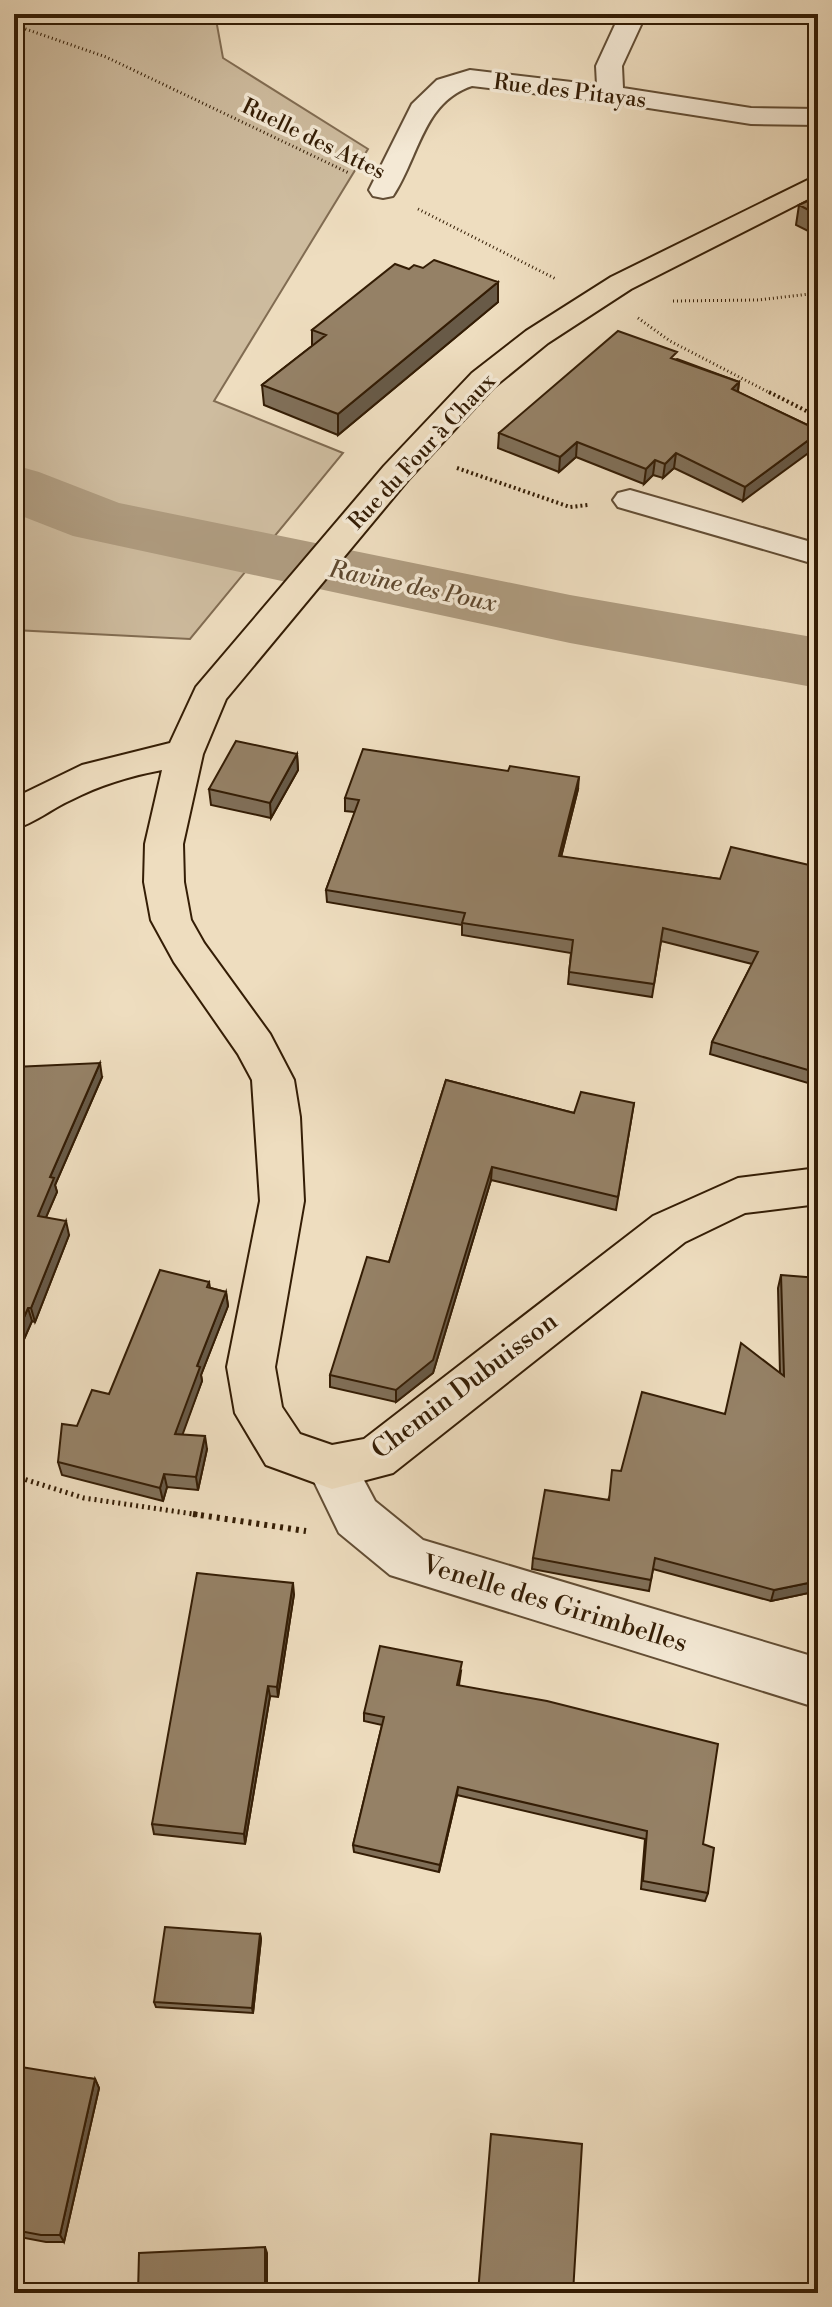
<svg xmlns="http://www.w3.org/2000/svg" width="832" height="2307" font-family="'Libre Bodoni',serif">
	<style>
		.green { fill: #cebc9f; stroke: #816c52; stroke-width: 2 }
		.lines { fill: none; stroke-linecap: round; stroke-linejoin: round }
		.river { fill: #af9c80; fill-rule: evenodd }
		.minor-casing { stroke: #624d34; stroke-width: 4 }
		.major-casing { stroke: #341d05; stroke-width: 4 }
		.path-far3 { stroke: #341d05; stroke-width: 3; stroke-dasharray: 1 3; stroke-linecap: butt }
		.path-far2 { stroke: #341d05; stroke-width: 4; stroke-dasharray: 2 3; stroke-linecap: butt }
		.path-far1 { stroke: #341d05; stroke-width: 5; stroke-dasharray: 2 4; stroke-linecap: butt }
		.path { stroke: #341d05; stroke-width: 6; stroke-dasharray: 3 5; stroke-linecap: butt }
		.minor { fill: #f4e9d5; fill-rule: evenodd }
		.major { fill: #eeddbf; fill-rule: evenodd }
		.wall { fill: #806f58; stroke: #341d05; stroke-width: 2 }
		.shaded-wall { fill: #685a47; stroke: #341d05; stroke-width: 2 }
		.building { fill: #958166; stroke: #341d05; stroke-width: 2 }
		.labels { text-anchor: middle; stroke-width: 7; stroke-linejoin: round; paint-order: stroke }
		.far-street-label { font-size: 22px; fill: #341d05; stroke: #f4e9d5 }
		.far-water-label { font-size: 24px; font-style: italic; fill: #5f4930; stroke: #f4e9d5 }
		.street-label { font-size: 26px; fill: #341d05; stroke: #f4e9d5 }
	</style>
	<rect width="100%" height="100%" fill="#eeddbf"/>
	<filter id="stains"><feTurbulence type="fractalNoise" baseFrequency=".0025" numOctaves="4"/><feColorMatrix values="0 0 0 0 .2 0 0 0 0 .09 0 0 0 0 .02 0 0 0 .5 -.17"/></filter>
	<radialGradient id="worn" r=".72"><stop offset=".6" stop-color="#630" stop-opacity="0"/><stop offset="1" stop-color="#630" stop-opacity=".3"/></radialGradient>
	<path class="green" d="M14,14H215L223,58L368,149L214,401L343,453L190,639L14,630Z"/>
	<g class="lines">
		<path class="river" d="M14,465L39,472L119,503L570,595L818,638V688L570,643L73,536L14,513Z"/>
		<defs>
			<path id="minor" d="M620,14H646L622,66L623,88L751,108L818,109V125L751,124L610,102L472,86C423,102 419,157 393,196L383,198L373,196L369,190L412,104L437,80L470,70L597,85L596,66Z
				M630,490L818,544V565L618,507L613,500L618,493Z
				M332,1445L349,1452L375,1501L423,1540L818,1658V1708L390,1575L339,1533L307,1467L315,1452Z"/>
			<path id="major" d="M818,175V194L631,289L548,343L494,387L408,480L226,699L203,754L183,844L184,882L191,920L204,943L270,1034L294,1080L300,1117L304,1201L275,1367L282,1407L300,1434L332,1445L364,1439L653,1216L738,1178L818,1168V1204L745,1213L685,1242L393,1473L332,1489L266,1465L235,1413L227,1367L260,1201L252,1080L238,1054L174,962L151,920L144,882L145,844L162,770C130,776 100,785 71,800C51,809 35,823 14,829V798L82,765L170,743L196,687L384,466L472,373L526,331L611,277Z"/>
		</defs>
		<use href="#minor" class="minor-casing"/>
		<use href="#major" class="major-casing"/>
		<path class="path-far3" d="M14,25L106,57L349,173
			M418,209L556,279
			M673,301L758,300L818,293
			M638,318L670,341L772,394"/>
		<path class="path-far2" d="M769,392L818,417
			M457,468L570,507L588,505"/>
		<path class="path-far1" d="M14,1476L84,1498L207,1516"/>
		<path class="path" d="M193,1514L306,1531"/>
		<use href="#minor" class="minor"/>
		<use href="#major" class="major"/>
	</g>
	<path class="wall" d="M818,196V236L796,225L799,205Z
		M423,268L498,282V302L338,435L264,405L262,385L312,346V330L409,269Z
		M677,359L739,382L738,392L818,430L743,501L674,468L663,478L653,475L644,484L576,457L559,472L498,448L499,433Z
		M297,754L298,770L271,818L211,805L209,789Z
		M578,789L561,857L720,879L818,867V1086L710,1054L712,1042L752,964L661,941L652,997L568,984L571,953L462,935V925L327,902L326,890L355,812L345,811V798Z
		M14,1067L102,1077L55,1185L57,1192L46,1217L69,1235L35,1322L32,1321L14,1362Z
		M446,1080L574,1113L634,1103L616,1210L491,1180L433,1373L396,1402L330,1387V1375L389,1262Z
		M818,1092V1153L809,1152Z
		M781,1275L818,1591L771,1601L653,1569L649,1591L532,1569L533,1558L608,1500L621,1471L725,1414L780,1374L778,1288Z
		M209,1282L210,1288L226,1292L228,1306L201,1375L202,1381L182,1434L207,1449L198,1490L167,1487L163,1501L62,1475L58,1462L109,1394Z
		M294,1594L278,1697L270,1696L245,1844L154,1834L152,1824Z
		M461,1671L459,1685L703,1844L708,1893L705,1901L641,1889L645,1839L457,1795L439,1872L354,1852L353,1845L382,1725L364,1721V1713Z
		M260,1934L261,1939L253,2013L156,2007L154,2002Z
		M14,2070L95,2079L99,2088L64,2242H46L14,2236Z"/>
	<path class="shaded-wall" d="M498,282V302L338,435V414Z
		M739,382L737,397L732,389Z
		M818,433V446L743,501L745,487Z
		M577,442L576,457L559,472L560,457Z
		M676,453L674,468L663,478L665,464Z
		M655,460L653,475L644,484L646,469Z
		M297,754L298,770L271,818L270,803Z
		M579,777L578,789L558,869L559,856Z
		M100,1063L102,1077L55,1185L57,1192L41,1229L38,1216L50,1177Z
		M492,1167L491,1180L433,1373L396,1402V1390Z
		M66,1221L69,1235L35,1322L31,1308Z
		M226,1292L228,1306L201,1375L202,1381L178,1447L175,1434L197,1366Z
		M28,1308L32,1321L14,1362V1340Z
		M205,1436L207,1449L198,1490L196,1477Z
		M164,1474L167,1487L163,1501L160,1488Z
		M818,1581V1591L771,1601L774,1590Z
		M293,1583L294,1594L278,1697L277,1687Z
		M268,1686L270,1696L245,1844L244,1834Z
		M458,1787L457,1795L439,1872L440,1865Z
		M260,1934L261,1939L253,2013L252,2008Z
		M95,2079L99,2088L64,2242L60,2235Z
		M265,2247L267,2253V2293L265,2288Z"/>
	<path class="building" d="M818,196V215L799,205Z
		M434,260L498,282L338,414L262,385L326,335L312,330L395,264L409,269L414,265L423,268Z
		M618,331L677,352L671,358L739,382L732,389L818,430V433L745,487L676,453L665,464L655,460L646,469L577,442L560,457L499,433Z
		M236,741L297,754L270,803L209,789Z
		M363,749L508,771L510,766L579,777L559,856L720,879L731,847L818,867V1073L712,1042L758,952L663,928L654,984L569,972L573,940L462,923L465,913L326,890L359,800L345,798Z
		M100,1063L50,1177L54,1178L38,1216L66,1221L31,1308H28L14,1340V1067Z
		M446,1080L574,1113L581,1092L634,1103L618,1197L492,1167L433,1360L396,1390L330,1375L367,1257L389,1262Z
		M818,1100V1140L812,1139Z
		M160,1270L209,1282L207,1287L226,1292L197,1366L200,1367L175,1434L205,1436L196,1477L164,1474L160,1488L58,1462L62,1424L77,1426L92,1390L109,1394Z
		M781,1275L818,1278V1581L774,1590L655,1558L651,1580L533,1558L545,1490L609,1500L612,1470L621,1471L642,1392L725,1414L741,1343L784,1376Z
		M197,1573L293,1583L277,1687L268,1686L244,1834L152,1824Z
		M380,1646L462,1662L457,1685L547,1701L718,1744L703,1844L714,1848L708,1893L643,1881L647,1831L458,1787L440,1865L353,1845L384,1717L364,1713Z
		M165,1927L260,1934L252,2008L154,2002Z
		M15,2066L95,2079L60,2235H41L14,2230Z
		M491,2134L582,2144L573,2293H478Z
		M265,2247V2288H279V2293H138L139,2253Z"/>
	<g class="labels">
		<g class="far-street-label">
			<text transform="translate(570 90) rotate(7)" y="8">Rue des Pitayas</text>
			<text transform="translate(314 138) rotate(26)" y="8">Ruelle des Attes</text>
			<text transform="translate(421 451) rotate(-47)" y="8">Rue du Four à Chaux</text>
		</g>
		<g class="far-water-label">
			<text transform="translate(413 586) rotate(12)" y="8">Ravine des Poux</text>
		</g>
		<g class="street-label">
			<text transform="translate(464 1385) rotate(-37)" y="9">Chemin Dubuisson</text>
			<text transform="translate(555 1603) rotate(17)" y="9">Venelle des Girimbelles</text>
		</g>
	</g>
	<rect width="832" height="2307" fill="none" stroke="#eeddbf" stroke-width="48"/>
	<rect x="16" y="16" width="800" height="2275" fill="none" stroke="#341d05" stroke-width="4"/>
	<rect x="24" y="24" width="784" height="2259" fill="none" stroke="#341d05" stroke-width="2"/>
	<rect width="100%" height="100%" filter="url(#stains)"/>
	<rect width="100%" height="100%" fill="url(#worn)"/>
</svg>
